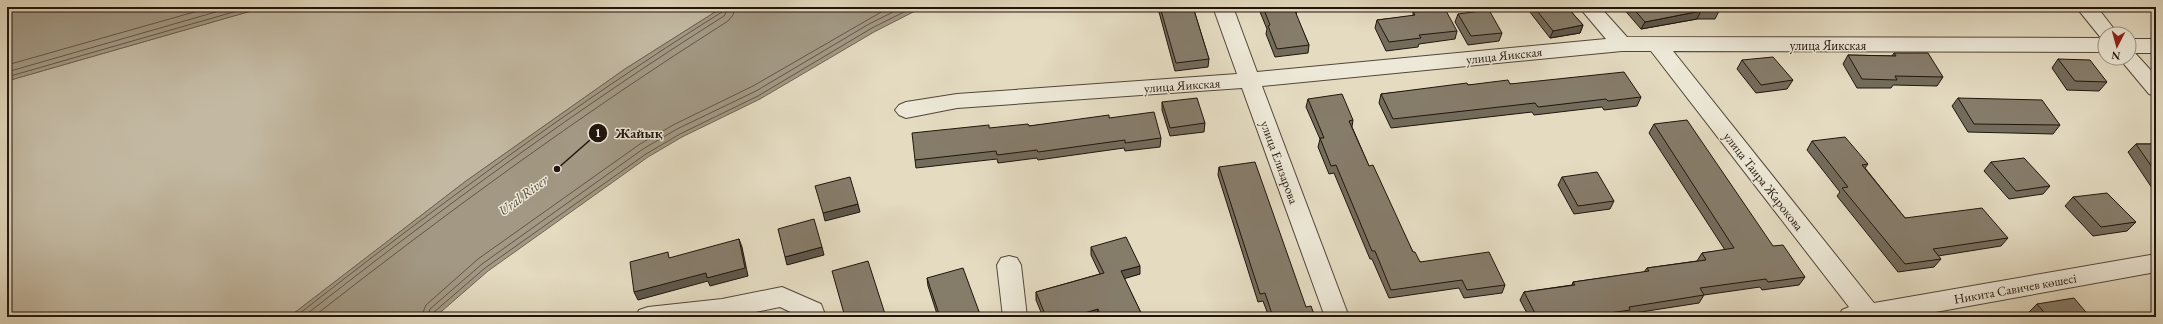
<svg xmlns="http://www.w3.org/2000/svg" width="2163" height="324" font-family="'EB Garamond',serif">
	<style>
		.green { fill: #c3b9a2; stroke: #726757 }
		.water { fill: #a29883; stroke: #6e6453 }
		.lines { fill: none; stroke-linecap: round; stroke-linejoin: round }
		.shore { stroke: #625648; stroke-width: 1 }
		.minor-casing { stroke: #524639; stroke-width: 2 }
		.minor { fill: #ede8d7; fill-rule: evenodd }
		.wall { fill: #736b5b; stroke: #21150c }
		.shaded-wall { fill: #5e574a; stroke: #21150c }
		.building { fill: #867c6a; stroke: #21150c }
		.labels { text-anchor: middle; stroke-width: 3; stroke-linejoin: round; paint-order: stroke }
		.street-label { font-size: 13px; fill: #21150c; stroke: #ede8d7 }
		.water-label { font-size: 14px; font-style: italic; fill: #55493c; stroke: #ede8d7 }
		.leader { fill: none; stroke: #21150c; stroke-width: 1.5 }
		.callout-dot { fill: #21150c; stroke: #ede8d7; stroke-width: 1.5 }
		.mark-label { font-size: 12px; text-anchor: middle; font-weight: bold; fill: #fff }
		.callout-label { font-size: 14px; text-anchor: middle; font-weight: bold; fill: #21150c; stroke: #ede8d7; stroke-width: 3; stroke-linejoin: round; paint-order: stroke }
	</style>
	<rect width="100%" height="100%" fill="#e4dbc1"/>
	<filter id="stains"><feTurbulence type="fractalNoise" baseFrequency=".005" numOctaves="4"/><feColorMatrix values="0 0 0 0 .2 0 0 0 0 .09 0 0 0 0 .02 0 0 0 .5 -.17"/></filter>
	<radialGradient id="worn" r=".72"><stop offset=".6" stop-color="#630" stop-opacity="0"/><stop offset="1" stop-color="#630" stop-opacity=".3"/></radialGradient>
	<path class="green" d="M265,7H723L625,69L466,181L289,317H7V81Z"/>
	<path class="water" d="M7,7H265L7,81Z
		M723,7H923L874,32L760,99L682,137L648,157L488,271L435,317H289L466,181L625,69Z"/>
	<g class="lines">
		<path class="shore" d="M7,65L212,7
			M7,72L233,7
			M7,77L251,7
			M295,317C433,209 573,105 722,12L724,7
			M303,317C439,210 578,108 724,16L729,7
			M313,317C447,212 584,112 728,21L733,15L735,7
			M421,317L426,305L478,259L640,144L675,124L753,86L890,7
			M427,317L430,309L482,264L643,149L677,129L756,91L869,24L903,7
			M432,317L434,312L485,268L646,154L680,134L758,96L872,28L914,7"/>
		<defs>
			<path id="minor" d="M1213,7H1233L1257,72L1606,39L1579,7H1600L1627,37L2101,38L2076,7H2097L2118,34H2105V52L1673,51L1874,303L2156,254V272L1908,317H1839L1842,310L1849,307L1651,51H1622L1262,86L1349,317H1325L1242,88L957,108L906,118L899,115L895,110L899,105L906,102L957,94L1237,74Z
				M2129,39H2156V53H2135L2156,76V96L2149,94L2119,58H2129Z
				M1009,256L1017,258L1021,265L1027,317H1003L997,265L1001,258Z
				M782,287L821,304L826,317H801L780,307L732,317H636L639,310L648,307L722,299Z"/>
		</defs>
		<use href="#minor" class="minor-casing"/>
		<use href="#minor" class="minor"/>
	</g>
	<path class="wall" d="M1159,7H1193L1209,59L1208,67L1175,71L1159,12Z
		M1258,7H1296L1297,10L1296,15L1309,45L1308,53L1275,57L1266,34L1267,29Z
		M1526,7H1567L1583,25L1580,33L1550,38Z
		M1622,7H1716L1719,11L1715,19H1697L1641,29Z
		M1890,7H1968L1965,11L1892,10Z
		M1413,12L1457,31L1455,39L1419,44L1418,47L1386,51L1375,28L1377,20L1413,16Z
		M1458,14L1502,33L1499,41L1468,45L1455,22Z
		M1894,53L1943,77L1937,86L1893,85L1891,88H1857L1843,64L1848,55L1892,56Z
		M2058,59L2107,82L2099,91L2067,90L2052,68Z
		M1742,60L1793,80L1787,89L1756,93L1737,69Z
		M1510,84L1641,97L1637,106L1604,110L1602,107L1534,115L1532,112L1391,128L1379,103L1381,94L1468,85Z
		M1958,98L2060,125L2053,134L1968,132L1952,106Z
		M1308,99L1353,120L1352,127L1369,166L1413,252L1420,262L1505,285L1502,293L1464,298L1459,288L1389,298L1372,259H1370L1334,173L1329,174L1318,147L1320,139L1306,107Z
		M1162,102L1205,123L1204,132L1170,136L1162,110Z
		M1109,118L1161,138L1160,147L1125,151L1124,148L1038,160L1037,158L998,163L997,159L916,168L915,160L1029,126Z
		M1654,124L1773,246L1805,277L1799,285L1762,290L1760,287L1704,295L1699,303L1628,314L1626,317H1529L1520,300L1524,292L1572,285L1573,282L1644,272L1647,268L1697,261L1702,253L1725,250L1649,133Z
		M1812,141L1868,164L1865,168L1905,218L2008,238L2001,246L1938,256L1941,259L1934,267L1898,272L1837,196L1840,192L1807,150Z
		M2136,144H2156V194L2128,152Z
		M1991,162L2050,186L2043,194L2009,199L1984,171Z
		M1219,167L1306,307L1315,317H1269L1263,301L1258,302L1218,175Z
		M1562,177L1614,201L1610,209L1574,214L1558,185Z
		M2073,197L2136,222L2127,231L2093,236L2065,206Z
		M1091,247L1140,274L1124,278L1143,317H1043L1036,300V292L1100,274L1091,255Z
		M927,278L981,317H938L928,286Z
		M2037,304L2090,317H2033L2029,312Z"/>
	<path class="shaded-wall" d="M1701,11L1697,19L1641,29L1645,22Z
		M1583,25L1580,33L1550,38L1553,31Z
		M858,204L860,212L825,221L823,213Z
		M739,239L742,247L748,276L710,286L708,281L638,300L634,292Z
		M822,247L824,255L787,265L785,257Z
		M1140,266V274L1120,280L1121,271Z
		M1098,309L1097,317H1071Z"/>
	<path class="building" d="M1160,7H1193L1209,59L1176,63Z
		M1263,7H1296L1297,10L1295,11L1309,45L1277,49L1268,26L1270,25Z
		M1534,7H1567L1583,25L1553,31Z
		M1632,7H1716L1719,11H1701L1645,22Z
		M1445,9L1457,31L1419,35L1421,38L1389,42L1377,20L1415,15L1413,12Z
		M1489,10L1502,33L1471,36L1458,14Z
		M1894,53H1928L1943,77L1895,76L1897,80L1862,79L1848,55L1896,56Z
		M1773,57L1793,80L1761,85L1742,60Z
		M2058,59L2090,60L2107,82L2075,81Z
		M1624,72L1641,97L1608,101L1606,99L1538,107L1535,103L1393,119L1381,94L1467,83L1468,85L1508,80L1510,84Z
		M1342,94L1353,120L1349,121L1369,166L1373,165L1413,252H1415L1420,262L1489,252L1505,285L1467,290L1462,280L1391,290L1375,251H1372L1336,165L1331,166L1320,138H1324L1308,99Z
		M1197,98L1205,123L1170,128L1162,102Z
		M1958,98L2042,100L2060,125L1974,124Z
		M1154,112L1161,138L1125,143V140L1038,152L1037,150L997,155L996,151L915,160L912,133L989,125V128L1028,124L1029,126L1109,115V118Z
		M1687,120L1773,246L1783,245L1805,277L1768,282L1766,279L1700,288L1704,295L1629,307L1630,310L1582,317H1537L1524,292L1575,285L1573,282L1649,271L1647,268L1706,260L1702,253L1734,248L1654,124Z
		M1845,137L1868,164L1862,165L1905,218L1982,208L2008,238L1933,249L1941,259L1905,264L1842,188L1848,187L1812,141Z
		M2136,144H2156V173Z
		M2024,158L2050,186L2016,191L1991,162Z
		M1255,162L1306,307L1311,306L1315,317H1273L1265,293L1260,294L1219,167Z
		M1597,172L1614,201L1578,206L1562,177Z
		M850,177L858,204L823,213L815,186Z
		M2107,193L2136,222L2101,227L2073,197Z
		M814,219L822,247L785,257L778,229Z
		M1126,237L1140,266L1121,271L1143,317H1101L1098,309L1071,317H1046L1036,292L1104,273L1091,247Z
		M739,239L745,268L707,278L706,273L634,292L630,262L668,252L669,258Z
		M868,261L886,317H845L832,271Z
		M963,268L981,317H940L927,278Z
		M2074,298L2090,317H2048L2037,304Z"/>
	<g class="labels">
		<g class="street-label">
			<text x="1828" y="50">улица Яикская</text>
			<text transform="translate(1504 55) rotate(-6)" y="5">улица Яикская</text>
			<text transform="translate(1182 85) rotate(-4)" y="5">улица Яикская</text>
			<text transform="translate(1280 162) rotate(70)" y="5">улица Елизарова</text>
			<text transform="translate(1764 181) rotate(52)" y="5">улица Таира Жарокова</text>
			<text transform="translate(2015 288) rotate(-10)" y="5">Никита Савичев көшесі</text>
		</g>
		<g class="water-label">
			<text transform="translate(523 195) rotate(-37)" y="5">Ural River</text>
		</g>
	</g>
	<path class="leader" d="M557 169L598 133"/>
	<g class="callout-dot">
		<circle cx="557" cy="169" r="4"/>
		<circle cx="598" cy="133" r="10"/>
	</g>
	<g class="mark-label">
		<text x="598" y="137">1</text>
	</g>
	<g class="callout-label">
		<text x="639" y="138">Жайық</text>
	</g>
	<rect width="2163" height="324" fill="none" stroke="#e4dbc1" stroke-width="24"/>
	<rect x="8" y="8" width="2147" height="308" fill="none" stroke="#21150c" stroke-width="2"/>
	<rect x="12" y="12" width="2139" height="300" fill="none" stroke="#21150c"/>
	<g transform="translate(2117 46) rotate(186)"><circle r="19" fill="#ede8d7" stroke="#9b9486"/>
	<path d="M0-3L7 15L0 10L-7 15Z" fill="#8f2418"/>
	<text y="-6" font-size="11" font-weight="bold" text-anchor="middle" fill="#21150c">N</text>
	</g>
	<rect width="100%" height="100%" filter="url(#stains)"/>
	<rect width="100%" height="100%" fill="url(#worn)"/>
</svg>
